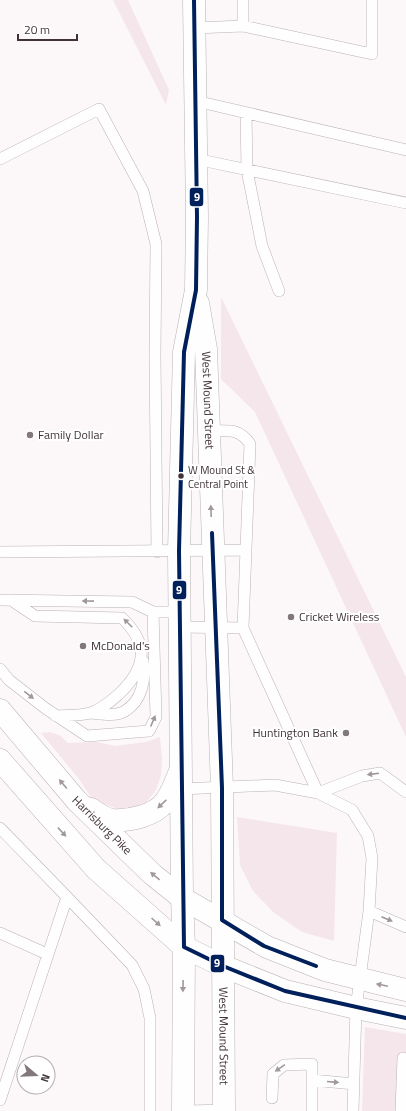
<svg xmlns="http://www.w3.org/2000/svg" width="406" height="1111" font-family="'Titillium Web',sans-serif">
	<style>
		.green { fill: #f5e6eb }
		.lines { fill: none; stroke-linecap: round; stroke-linejoin: round }
		.lane-casing { stroke: #bab2b5; stroke-width: 12 }
		.secondary-casing { stroke: #bab2b5; stroke-width: 23 }
		.primary-casing { stroke: #bab2b5; stroke-width: 23 }
		.lane { stroke: #fffefe; stroke-width: 11 }
		.secondary { stroke: #fffefe; stroke-width: 22 }
		.primary { stroke: #fffefe; stroke-width: 22 }
		.bus-1-casing { stroke: #fff; stroke-width: 7 }
		.bus-1 { stroke: #00205b; stroke-width: 4 }
		.oneway { fill: #a0989a }
		.poi-dot { fill: #82787b; stroke: #fff; stroke-width: 1.5 }
		.bus-dot { fill: #403337; stroke: #fff; stroke-width: 1.5 }
		.labels { text-anchor: middle; stroke-width: 4; stroke-linejoin: round; paint-order: stroke }
		.bus-label { font-size: 11px; fill: #403337; stroke: #fff; text-anchor: start }
		.street-label { font-size: 12px; fill: #403337; stroke: #fff }
		.poi-label { font-size: 12px; fill: #403337; stroke: #fff; text-anchor: start }
		.line-badge { stroke: #fff; stroke-width: 1.5 }
		.badge-label { font-size: 11px; text-anchor: middle; font-weight: bold; fill: #fff }
	</style>
	<rect width="100%" height="100%" fill="#fcf7f9"/>
	<path class="green" d="M113,0H128L169,90L166,105Z
		M221,297L406,677V737L255,412L221,379Z
		M50,732L61,736L68,743L97,742L115,746L146,742L160,737L162,759L161,775L156,790L145,804L120,810L92,799L79,779L41,733Z
		M237,817L337,833L334,941L302,932L273,912L253,891L240,865Z
		M365,1027L406,1034V1111H362Z"/>
	<g class="lines">
		<defs>
			<path id="lane" d="M243,26L372,54V0
				M195,28L243,26V0
				M196,101L406,150
				M246,113L247,170L262,246L279,291
				M0,159L99,109L143,191L156,244L155,355L157,552
				M196,159L406,203
				M209,431C227,431 239,427 250,444L243,628
				M0,552L246,550
				M0,600L132,602L153,612H179
				M11,600L35,616L122,618C150,645 146,668 119,694C111,701 101,710 90,713C80,716 67,715 56,716
				M180,627L243,628L318,793L352,810L368,836L372,858L369,911L356,1008L353,1111
				M0,669L9,680L45,708L87,736L149,731L156,717L153,612
				M91,713C101,714 115,717 125,711C142,701 146,679 143,661
				M180,789L275,785L318,793L362,776L380,773L406,792
				M0,828L67,897L0,1100
				M67,897L132,965L144,989L150,1018V1111
				M369,911L406,927
				M0,933L47,954
				M312,1080L354,1084
				M272,1098L273,1074L284,1065L312,1064V1111
				M189,1111L224,1110
				M401,1111L403,1058"/>
			<g id="secondary">
				<path id="s1" d="M198,303L206,349L222,788L224,1111"/>
				<path d="M183,1111L184,947L182,898L179,551L184,352L196,290L197,217L194,0"/>
			</g>
			<g id="primary">
				<path id="s2" d="M0,710L77,801L152,874L182,898L267,947L325,970L406,990"/>
				<path d="M0,760L96,869L184,947L223,966L285,991L356,1008L406,1018"/>
				<path d="M91,809C98,814 105,819 113,820C130,821 154,816 165,802C172,793 176,781 180,771"/>
			</g>
		</defs>
		<use href="#lane" class="lane-casing"/>
		<use href="#secondary" class="secondary-casing"/>
		<use href="#primary" class="primary-casing"/>
		<use href="#lane" class="lane"/>
		<use href="#secondary" class="secondary"/>
		<use href="#primary" class="primary"/>
		<defs>
			<path id="bus-1" d="M194,0L197,217L196,290L184,352L179,551L184,947L223,966L285,991L406,1018
				M212,533L222,788V920L264,946L316,966"/>
		</defs>
		<use href="#bus-1" class="bus-1-casing"/>
		<use href="#bus-1" class="bus-1"/>
	</g>
	<defs><path id="oneway-solid" d="M-6-.8H1V-3.2L6.5 0L1 3.2V.8H-6Z"/></defs>
	<g class="oneway">
		<use href="#oneway-solid" transform="translate(211 511) rotate(-92)"/>
		<use href="#oneway-solid" transform="translate(88 601) rotate(-179)"/>
		<use href="#oneway-solid" transform="translate(128 623) rotate(-135)"/>
		<use href="#oneway-solid" transform="translate(29 695) rotate(38)"/>
		<use href="#oneway-solid" transform="translate(153 721) rotate(-67)"/>
		<use href="#oneway-solid" transform="translate(373 774) rotate(173)"/>
		<use href="#oneway-solid" transform="translate(63 784) rotate(-130)"/>
		<use href="#oneway-solid" transform="translate(162 804) rotate(137)"/>
		<use href="#oneway-solid" transform="translate(62 832) rotate(47)"/>
		<use href="#oneway-solid" transform="translate(155 876) rotate(-140)"/>
		<use href="#oneway-solid" transform="translate(387 919) rotate(23)"/>
		<use href="#oneway-solid" transform="translate(156 922) rotate(42)"/>
		<use href="#oneway-solid" transform="translate(382 985) rotate(-168)"/>
		<use href="#oneway-solid" transform="translate(183 986) rotate(91)"/>
		<use href="#oneway-solid" transform="translate(280 1068) rotate(145)"/>
		<use href="#oneway-solid" transform="translate(333 1082) rotate(5)"/>
	</g>
	<g class="poi-dot">
		<circle cx="30" cy="435" r="4"/>
		<circle cx="291" cy="617" r="4"/>
		<circle cx="83" cy="646" r="4"/>
		<circle cx="346" cy="733" r="4"/>
	</g>
	<circle class="bus-dot" cx="181" cy="476" r="3.5"/>
	<g class="labels">
		<g class="bus-label">
			<text x="188" y="474">W Mound St &amp;<tspan x="188" dy="14">Central Point</tspan></text>
		</g>
		<g class="street-label">
			<text dy="4" stroke="none"><textPath href="#s1" startOffset="98">West Mound Street</textPath></text>
			<text dy="4" stroke="none"><textPath href="#s2" startOffset="154">Harrisburg Pike</textPath></text>
			<text dy="4" stroke="none"><textPath href="#s1" startOffset="734">West Mound Street</textPath></text>
		</g>
		<g class="poi-label">
			<text x="38" y="439">Family Dollar</text>
			<text x="299" y="621">Cricket Wireless</text>
			<text x="91" y="650">McDonald's</text>
			<text x="338" y="737" text-anchor="end">Huntington Bank</text>
		</g>
	</g>
	<g class="line-badge">
		<rect x="189" y="187" width="15" height="20" rx="4" fill="#00205b"/>
		<rect x="172" y="580" width="15" height="20" rx="4" fill="#00205b"/>
		<rect x="210" y="954" width="15" height="19" rx="4" fill="#00205b"/>
	</g>
	<g class="badge-label">
		<text x="197" y="201">9</text>
		<text x="179" y="594">9</text>
		<text x="217" y="967">9</text>
	</g>
	<g transform="translate(36 1075) rotate(109)"><circle r="19" fill="#ffffff" stroke="#b3adaf"/>
	<path d="M0-3L7 15L0 10L-7 15Z" fill="#82787b"/>
	<text y="-6" font-size="11" font-weight="bold" text-anchor="middle" fill="#403337">N</text>
	</g>
	<path d="M18 34v6h59v-6" fill="none" stroke="#403337" stroke-width="2"/>
	<text x="24" y="34" font-size="12" fill="#403337" stroke="#ffffff" stroke-width="3" paint-order="stroke">20 m</text>
</svg>
